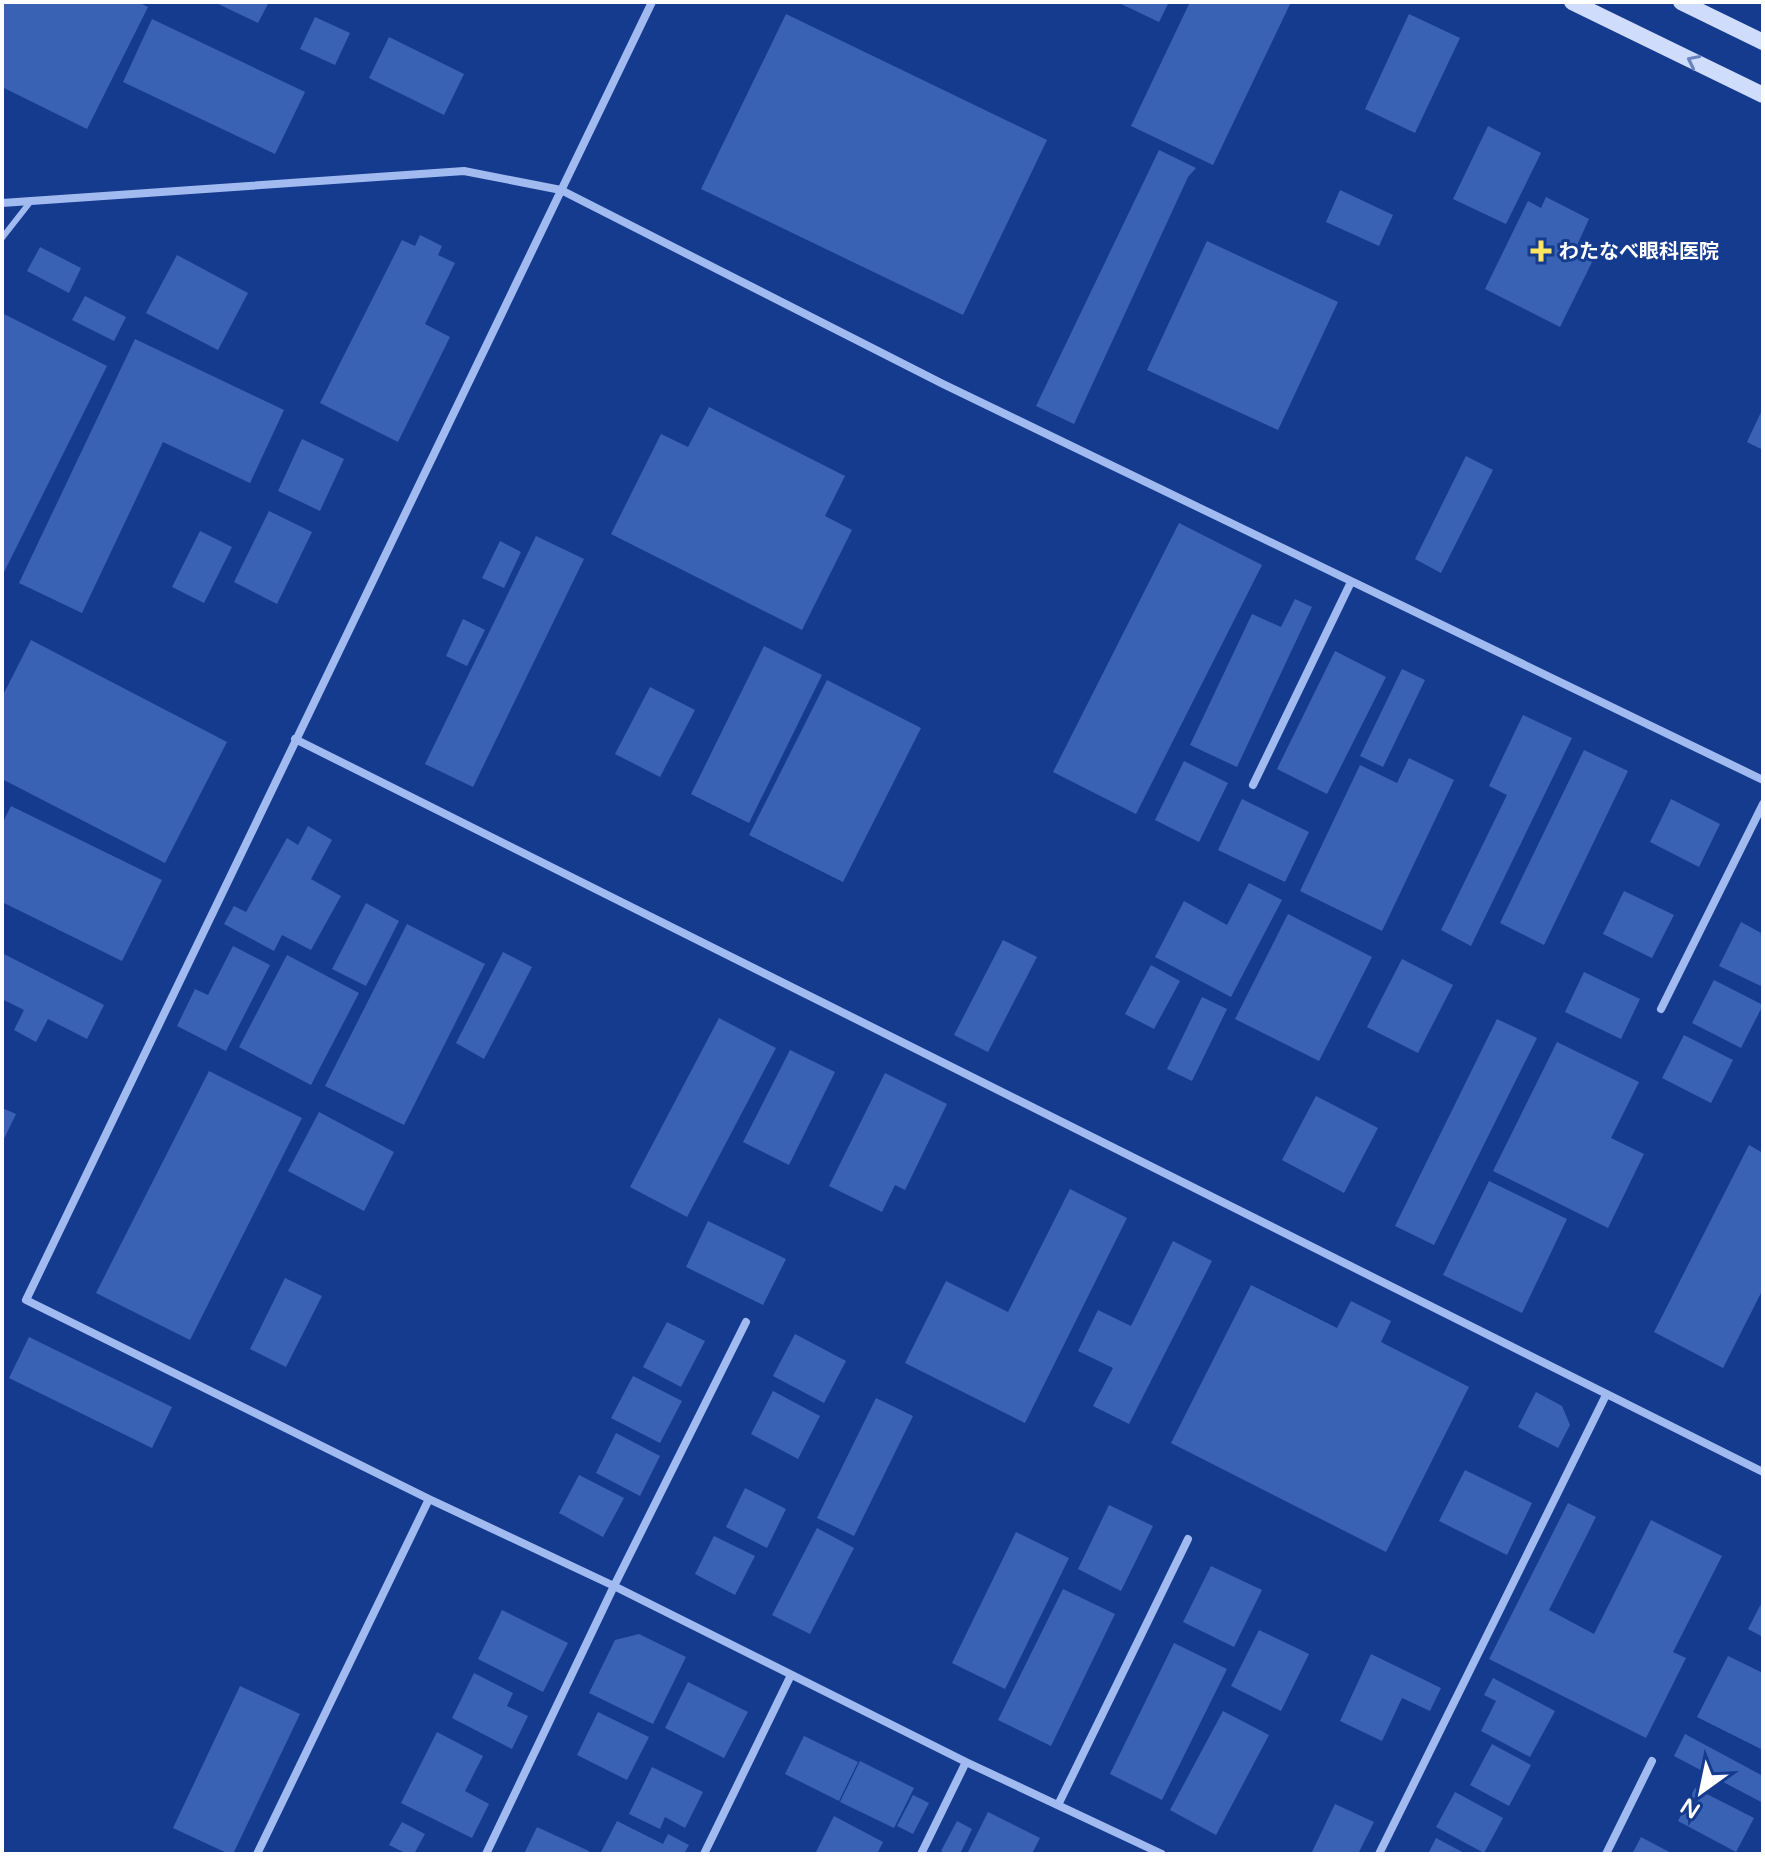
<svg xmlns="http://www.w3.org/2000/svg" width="1765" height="1856" font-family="'Varela Round','Noto Sans JP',sans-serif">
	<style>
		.building { fill: #3962b5 }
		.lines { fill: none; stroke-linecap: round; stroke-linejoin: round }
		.lane { stroke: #a1bbf0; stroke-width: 6 }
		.street { stroke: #a1bbf0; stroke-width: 8 }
		.secondary { stroke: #cfdcfb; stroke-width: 16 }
		.oneway { stroke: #6983c0 }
		.poi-dot { fill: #ffe560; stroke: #153b8f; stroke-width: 3 }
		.labels { text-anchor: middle; stroke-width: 6; stroke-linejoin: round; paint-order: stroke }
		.poi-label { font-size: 20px; font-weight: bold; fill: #fff; stroke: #153b8f; text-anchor: start }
	</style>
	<rect width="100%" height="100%" fill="#153b8f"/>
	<path class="building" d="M2,2H138L148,7L87,129L2,87Z
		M214,2H269L258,23Z
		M1117,2H1169L1159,22Z
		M1190,2H1291L1213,165L1131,126Z
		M786,14L1047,140L963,315L701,189Z
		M1409,14L1460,38L1415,133L1365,109Z
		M315,17L350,33L335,65L300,49Z
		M152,19L305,92L275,154L123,82Z
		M389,37L464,74L444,115L369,78Z
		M1488,126L1541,153L1506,224L1453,199Z
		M1159,150L1196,168L1188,177L1074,424L1036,406Z
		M1340,190L1393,215L1379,246L1326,222Z
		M1546,197L1589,219L1578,243L1597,252L1560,327L1485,289L1528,201L1541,208Z
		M420,235L442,246L438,255L455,263L425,324L450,337L398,442L320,403L402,240L415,246Z
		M1207,241L1338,302L1278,430L1147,370Z
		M40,247L81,268L69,293L27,271Z
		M177,255L248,293L218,350L146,313Z
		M85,296L126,317L114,341L72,320Z
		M2,313L107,366L2,576Z
		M135,339L284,410L250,483L163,442L82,613L19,583Z
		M709,407L845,476L825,516L852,530L802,630L611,534L661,434L688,447Z
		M1763,408V450L1747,442Z
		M302,439L344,459L320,511L278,491Z
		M1466,456L1493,470L1441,573L1415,559Z
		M269,511L312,532L277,604L234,582Z
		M1179,523L1262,565L1136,814L1053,772Z
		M200,531L232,547L204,603L172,587Z
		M536,536L584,559L473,787L425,764Z
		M500,541L521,552L504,588L482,578Z
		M1295,599L1312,607L1237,767L1190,745L1252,614L1281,627Z
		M463,619L485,630L467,666L446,656Z
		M31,640L227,742L165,863L2,779V697Z
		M764,646L822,675L749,823L691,794Z
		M1335,651L1386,677L1327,794L1277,769Z
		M1402,669L1425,680L1383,767L1360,756Z
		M827,680L921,728L843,882L749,835Z
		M650,687L695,710L660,777L615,754Z
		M1523,715L1572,738L1471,946L1441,930L1507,795L1489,786Z
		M1584,750L1628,771L1544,945L1500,923Z
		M1409,758L1454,780L1382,931L1300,891L1360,765L1397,783Z
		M1184,761L1228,783L1199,842L1155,820Z
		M1242,799L1309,832L1285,882L1218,850Z
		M1671,799L1720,824L1699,867L1650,842Z
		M11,806L162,880L122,961L2,902V824Z
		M308,826L332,840L311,879L341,896L311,950L282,935L274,951L224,924L234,906L246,912L287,838L298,845Z
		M1249,883L1282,900L1231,997L1155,957L1184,901L1227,925Z
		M1624,891L1674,915L1652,958L1603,934Z
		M366,903L399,921L366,986L332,969Z
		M1288,914L1372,957L1319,1061L1235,1019Z
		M1741,922L1763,934V987L1719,966Z
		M407,924L485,964L404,1125L325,1086Z
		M1003,940L1037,957L988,1052L954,1035Z
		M233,946L270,965L226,1051L177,1026L195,989L208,995Z
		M503,952L532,967L484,1059L456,1043Z
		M2,953L104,1005L87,1039L48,1019L36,1042L14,1030L24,1010L2,999Z
		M287,955L359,993L311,1085L239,1047Z
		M1402,959L1453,985L1418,1053L1367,1027Z
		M1151,965L1180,981L1154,1029L1125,1014Z
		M1584,972L1640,999L1621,1039L1565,1012Z
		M1714,980L1763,1005L1741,1048L1692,1023Z
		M1202,997L1227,1009L1192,1081L1167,1069Z
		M719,1018L776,1048L687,1217L630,1187Z
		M1497,1019L1537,1038L1434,1245L1395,1226Z
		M1684,1035L1733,1060L1711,1103L1662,1078Z
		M1557,1042L1639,1082L1611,1138L1644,1154L1608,1228L1493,1171Z
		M790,1050L835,1072L789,1165L743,1142Z
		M209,1071L302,1118L190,1340L96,1293Z
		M885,1073L947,1104L905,1190L895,1185L882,1212L829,1186Z
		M1316,1096L1378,1128L1344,1193L1282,1160Z
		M2,1108L16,1114L2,1143Z
		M319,1112L394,1152L364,1211L288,1171Z
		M1749,1145L1763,1153V1289L1723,1368L1654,1332Z
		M1489,1181L1567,1219L1522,1313L1443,1275Z
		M1070,1189L1127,1218L1025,1423L905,1363L946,1281L1008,1312Z
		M708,1221L786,1259L763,1305L686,1267Z
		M1173,1241L1212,1261L1129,1424L1093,1406L1113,1368L1078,1351L1098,1310L1131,1326Z
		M285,1278L322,1296L286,1367L250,1349Z
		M1251,1285L1337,1328L1351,1301L1391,1321L1381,1342L1469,1387L1386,1552L1171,1443Z
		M667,1322L705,1341L681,1387L643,1367Z
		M795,1334L846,1361L824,1403L773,1376Z
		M29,1337L172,1407L152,1448L9,1378Z
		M633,1376L682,1401L660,1443L611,1418Z
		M773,1391L820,1416L798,1459L751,1434Z
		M1536,1392L1562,1406L1570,1425L1558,1448L1518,1427Z
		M876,1398L913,1416L854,1536L817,1518Z
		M616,1433L660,1456L640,1496L596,1473Z
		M1465,1470L1532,1503L1507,1555L1439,1521Z
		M579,1475L624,1498L603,1537L559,1513Z
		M745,1488L786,1509L767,1548L726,1527Z
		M1568,1503L1596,1517L1549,1610L1594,1634L1651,1520L1722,1556L1673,1652L1686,1658L1646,1738L1489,1659Z
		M1109,1505L1153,1526L1121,1591L1078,1569Z
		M817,1528L854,1548L810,1634L772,1615Z
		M1016,1532L1069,1558L1005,1689L952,1663Z
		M714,1536L755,1556L735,1595L695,1574Z
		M1211,1566L1262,1590L1234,1647L1183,1622Z
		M1063,1589L1115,1614L1051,1746L998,1720Z
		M1763,1600V1637L1748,1629Z
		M502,1610L568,1643L543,1692L478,1659Z
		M1259,1630L1309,1654L1281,1711L1231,1686Z
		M639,1634L686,1657L653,1724L589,1693L615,1640Z
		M1174,1643L1227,1669L1162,1800L1110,1774Z
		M1371,1654L1441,1688L1430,1711L1402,1698L1382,1741L1340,1721Z
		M1728,1656L1763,1673V1745L1761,1749L1697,1717Z
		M474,1673L513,1693L507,1706L528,1716L512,1749L452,1718Z
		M1493,1678L1555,1711L1530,1757L1481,1731L1496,1701L1484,1695Z
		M688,1682L748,1712L724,1758L665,1728Z
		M240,1686L300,1714L233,1854H229L173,1828Z
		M1223,1711L1269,1735L1216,1835L1170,1810Z
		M598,1712L649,1737L627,1780L577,1755Z
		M437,1732L483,1756L465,1791L489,1804L472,1838L401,1803Z
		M1685,1734L1763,1776V1803L1674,1756Z
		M804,1736L858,1762L839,1801L785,1774Z
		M1492,1744L1531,1765L1509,1806L1470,1785Z
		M860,1761L914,1788L894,1828L840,1802Z
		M652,1767L703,1792L685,1828L665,1817L660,1829L629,1814Z
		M1695,1788L1754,1818L1736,1852L1678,1821Z
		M1455,1792L1503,1818L1484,1853L1436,1827Z
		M913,1795L929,1803L913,1834L897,1826Z
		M1335,1804L1374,1822L1358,1854H1311Z
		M988,1812L1040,1838L1032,1854H967Z
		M834,1816L883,1842L877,1854H815Z
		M617,1821L663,1844L668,1834L689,1845L684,1854H604L601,1852Z
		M957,1821L972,1829L960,1854H946L941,1851Z
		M402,1822L425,1834L414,1854H407L389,1845Z
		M537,1827L589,1851L587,1854H524Z
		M1641,1837L1673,1854H1632Z
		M1436,1838L1466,1854H1428Z"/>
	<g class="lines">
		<path class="lane" d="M2,238L31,201"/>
		<path class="street" d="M652,2L26,1300L429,1499L614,1586L966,1762L1162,1854
			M2,203L464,171L561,190L943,384L1763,780
			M295,739L1763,1472
			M1253,785L1351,582
			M1661,1009L1763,804
			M1058,1805L1188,1539
			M257,1854L429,1499
			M486,1854L614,1586L746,1322
			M704,1854L791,1675
			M921,1854L966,1762
			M1379,1854L1606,1395
			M1606,1854L1652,1761"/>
		<path class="secondary" d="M1572,2L1763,95
			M1681,2L1763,42"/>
	</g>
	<defs><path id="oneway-chevron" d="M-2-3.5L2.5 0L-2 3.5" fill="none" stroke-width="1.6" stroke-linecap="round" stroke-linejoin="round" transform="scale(2)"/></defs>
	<use class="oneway" href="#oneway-chevron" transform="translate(1693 61) rotate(-154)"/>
	<path class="poi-dot" d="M1537 239h8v8h8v8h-8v8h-8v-8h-8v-8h8z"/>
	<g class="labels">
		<g class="poi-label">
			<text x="1559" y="258">わたなべ眼科医院</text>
		</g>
	</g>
	<rect width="1765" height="1856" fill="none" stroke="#ffffff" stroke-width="8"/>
	<g transform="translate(1701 1792) rotate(213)" stroke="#153b8f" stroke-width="6" paint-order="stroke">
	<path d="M0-6L14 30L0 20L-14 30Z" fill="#ffffff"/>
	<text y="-12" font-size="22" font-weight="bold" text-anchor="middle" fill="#ffffff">N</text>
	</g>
</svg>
